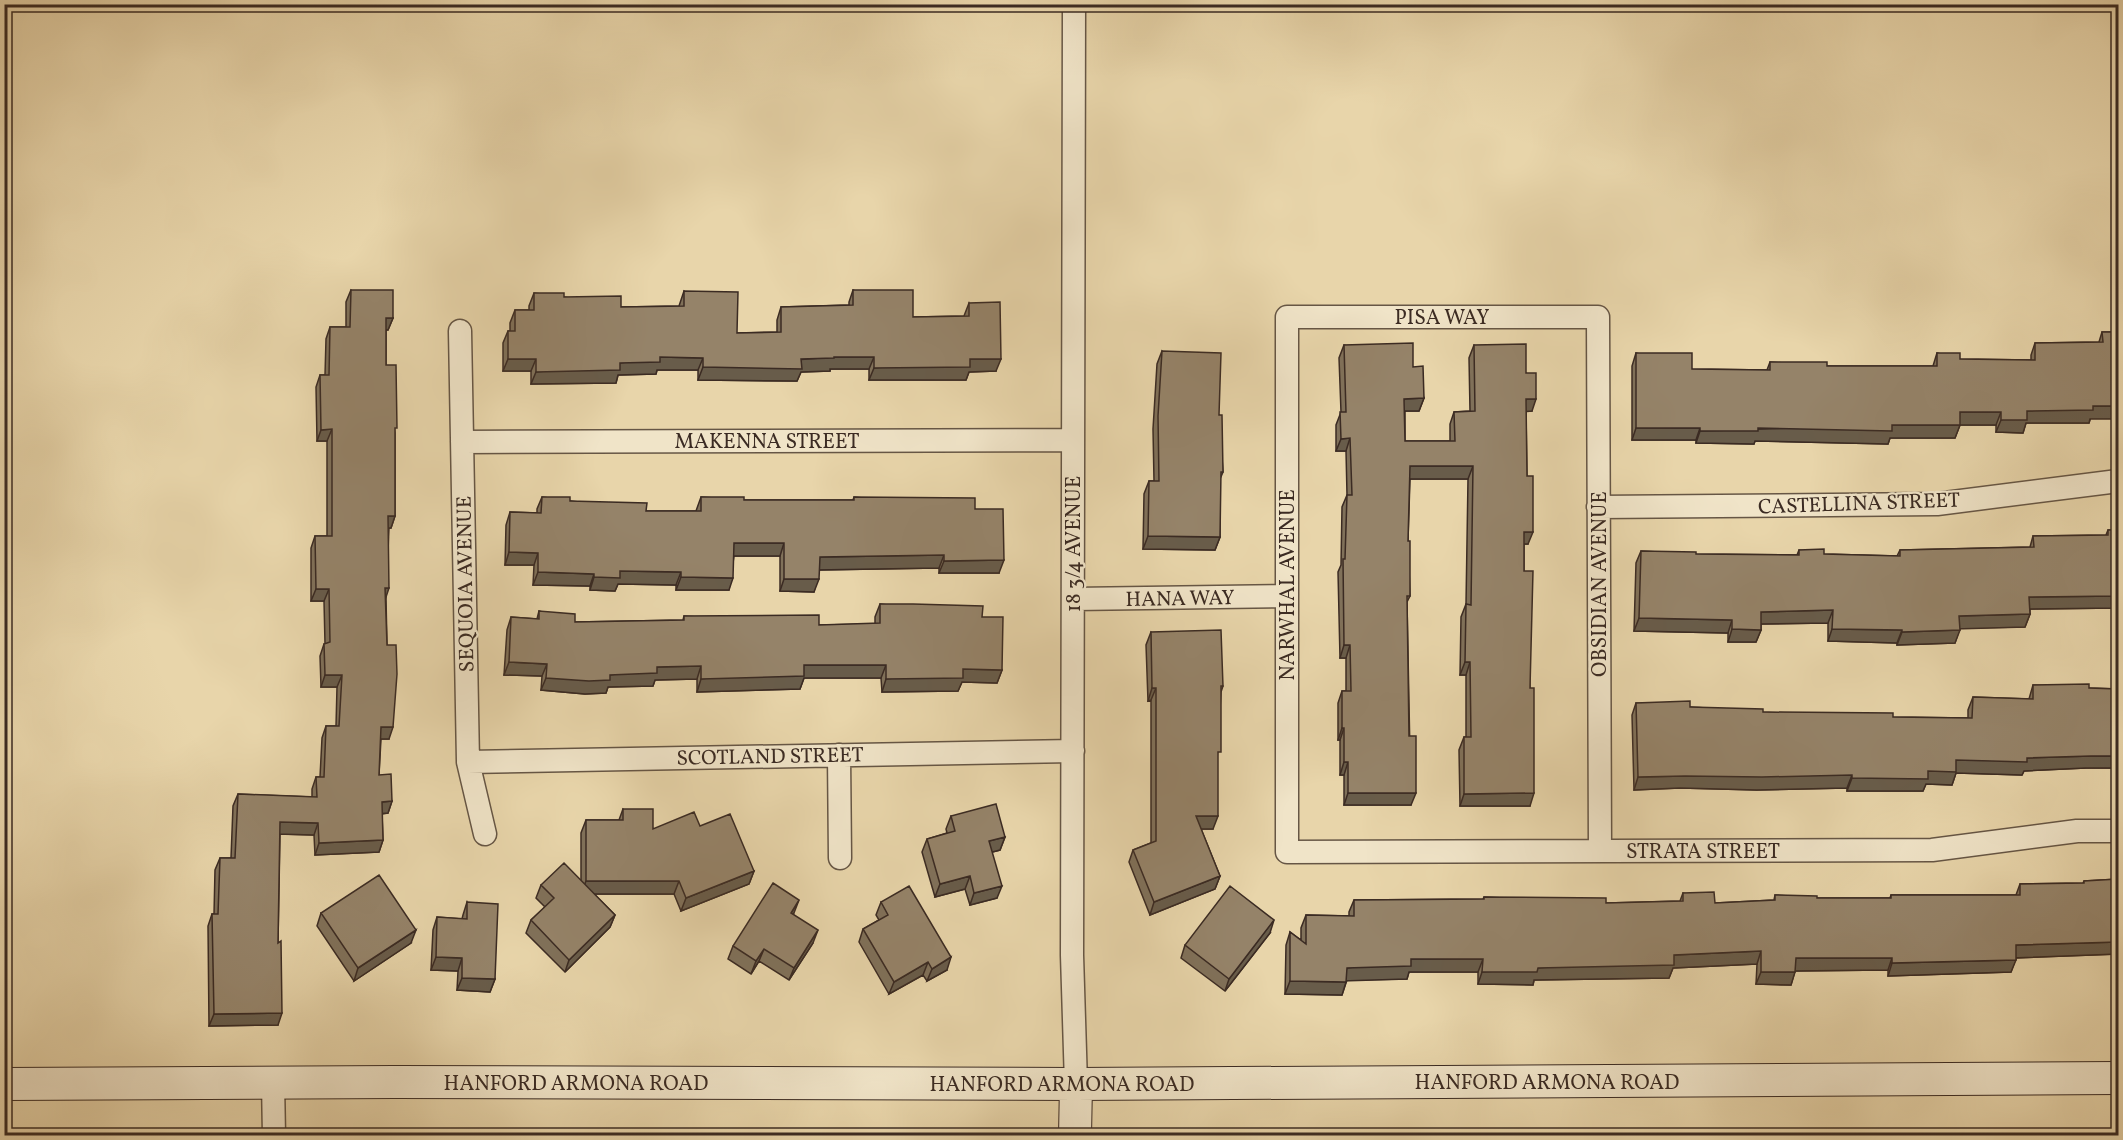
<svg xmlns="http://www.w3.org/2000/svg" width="2123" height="1140" font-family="Vollkorn,serif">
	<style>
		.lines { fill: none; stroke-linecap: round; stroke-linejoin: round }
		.street-casing { stroke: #665645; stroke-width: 25 }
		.secondary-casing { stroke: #3b2b23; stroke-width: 34 }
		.street { stroke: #f0e4c8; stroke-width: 22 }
		.secondary { stroke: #f0e4c8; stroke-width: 32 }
		.wall { fill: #80715a; stroke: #3b2b23; stroke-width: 1.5 }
		.shaded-wall { fill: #685c4a; stroke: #3b2b23; stroke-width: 1.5 }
		.building { fill: #958369; stroke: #3b2b23; stroke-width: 1.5 }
		.labels { text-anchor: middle; stroke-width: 4.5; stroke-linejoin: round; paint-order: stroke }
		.street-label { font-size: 21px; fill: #3b2b23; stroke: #f0e4c8 }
	</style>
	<rect width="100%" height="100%" fill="#e8d5aa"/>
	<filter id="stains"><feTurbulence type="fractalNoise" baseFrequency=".00333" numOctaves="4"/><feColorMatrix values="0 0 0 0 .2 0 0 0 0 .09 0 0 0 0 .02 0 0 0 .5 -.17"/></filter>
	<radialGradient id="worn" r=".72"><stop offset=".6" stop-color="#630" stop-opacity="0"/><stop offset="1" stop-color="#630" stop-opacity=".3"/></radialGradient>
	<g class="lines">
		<defs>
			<path id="street" d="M1074,4L1072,955L1076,1084
				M460,331L468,762L485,834
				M462,442L1073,440
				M1598,507L1937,504L2118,481
				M1074,599L1287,596
				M839,755L840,858
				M468,762L1073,751
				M1600,851L1598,317H1287V852L1932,850L2077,831H2118
				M273,1082L274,1136"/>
			<path id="secondary" d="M4,1084L395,1082L1076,1084L2118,1078
				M1075,1136L1076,1084"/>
		</defs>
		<use href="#street" class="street-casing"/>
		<use href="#secondary" class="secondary-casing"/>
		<use href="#street" class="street"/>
		<use href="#secondary" class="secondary"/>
	</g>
	<path class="wall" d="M351,290L393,318L388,330H386V365L395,433V516L391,528H389L386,598L389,739H381L379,775L392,801L388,813L382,814L383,840L379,852L315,855L314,835L280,834L278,943V1025L209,1026L208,926L212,914H214L215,870L220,858H231L233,806L238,794L312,797V789L316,777H320L322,738L326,726H336L337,687H321L320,656L324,644H325L324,601H311V548L315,536H327V441H317L316,387L320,375H325L326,339L330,327H346V302Z
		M853,290L913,317L964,316L969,303L996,371L969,372L966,380H869V369H830V371L801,372L797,381L698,380V370H657L656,374L618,375L616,383L531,384V371H503V343L508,331H510V323L515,310H529V306L534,293L564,297L621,307L679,306L684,291L737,333L777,332V320L781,307L849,305V302Z
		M2102,332H2118L2089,423H2026L2023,433L1996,432V425H1960L1955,438H1890L1888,444L1755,441L1754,444L1696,443V440H1632V366L1636,353L1692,369L1767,370L1770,362L1827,366H1933L1937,353L1960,359L2031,360V355L2035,343L2099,342Z
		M1344,345L1413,367L1424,398L1419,411H1405V441H1450V424L1454,412L1470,411L1469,358L1474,345L1526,373L1532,411H1526L1528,544H1524V571L1530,688V806H1460L1459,750L1464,737H1466V675H1460L1461,617L1466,604L1468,479H1410L1408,541L1410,596L1407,602L1411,805H1344V775H1340V740H1338V703L1342,691H1346V658H1340L1338,572L1341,565L1342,507L1347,495L1346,451H1336V425L1341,412L1339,358Z
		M1162,351L1219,415L1223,472L1220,479V537L1215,550L1143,549L1144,494L1149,481H1154L1153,429L1157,364Z
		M542,497L646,511H696L701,497L744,500H853L854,497L975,509L999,573H939V568L819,570L814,592L780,591V556H734L729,590H676V585L618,584L615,591L590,590V586L533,585L534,565H505L506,525L510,512L537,513V509Z
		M2108,530H2118V608L2030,609V614L2025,627L1960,628L1955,643L1897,645V643L1828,641V623L1761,624V630L1756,642H1728V633L1634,631L1636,563L1641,551L1696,554L1797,555L1799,550L1824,554L1897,556L1900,550L2030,547L2033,536L2106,535Z
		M880,604L982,617L1002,670L997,683L962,682L958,691L882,692L881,678H804L800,689L697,692V679L655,680L653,686L608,687L606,693L585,694L541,690L542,676L504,675L507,630L511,617L537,619L539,611L575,622L683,620L684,616L819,625L875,624V617Z
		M1151,632L1223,686L1221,692L1213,829H1201L1220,876L1215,889L1150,915L1129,862L1133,850L1151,843V700L1148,701L1146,645Z
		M2033,685L2089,688L2118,689V768H2086L2024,771L2022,775L1956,773L1952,785L1926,784L1923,791H1847V788L1757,790L1680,788L1634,790L1632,715L1636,703L1763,712L1893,717L1968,718V710L1973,697L2029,699Z
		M623,809L653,829L700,826L754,871L749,884L681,911L674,894H594L615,915L610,927L565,972L526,933L531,920L545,907L536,898L541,885L581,881V833L586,820H619Z
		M951,816L1005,837L1000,850L992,852L997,898L970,905L965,889L935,897L922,852L927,839L947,833L946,829Z
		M2118,879V954L2016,958L2011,972L1888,976V970L1795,971L1791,985L1756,984L1757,964L1673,968L1669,978L1534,980L1533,985L1478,984V972H1409L1407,979L1347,980L1342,995L1285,994L1286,945L1290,932L1301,940V928L1306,915L1349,916V912L1354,900L1483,899L1484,897L1606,903L1680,901L1683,893L1715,903L1774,900L1775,895L1817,898H1890L1891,895H2016L2020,884L2083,883L2084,881Z
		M467,902L495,979L490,992L457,990L458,971L431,970L433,930L437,917L462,919L463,915Z
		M881,902L947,970L927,981L923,975L889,994L859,942L863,929L879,920L876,915Z
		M321,913L411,943L354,981L317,926Z
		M794,913L793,914L813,943L789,980L759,961L751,974L728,959L733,946Z
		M1270,933L1225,991L1181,958L1185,945Z"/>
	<path class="shaded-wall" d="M386,318H393L388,330L382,329Z
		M660,357L703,358L698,370H657L656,374L618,375L616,383L531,384L536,372L620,363Z
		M834,357H874L869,369H830V371L801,372L797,381L698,380L703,367Z
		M508,359H536L531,371H503Z
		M970,359H1001L996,371L969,372L966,380H869L874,368Z
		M1424,398L1419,411H1400L1404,399Z
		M1526,399H1536L1532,411L1522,412Z
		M2093,406H2118V419H2090L2089,423H2026L2023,433L1996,432L2001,420L2027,411Z
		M1960,412H2001L1996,425H1955Z
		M1892,425H1960L1955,438H1890L1888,444L1755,441L1754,444L1696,443L1700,431Z
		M1636,428H1700L1696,440H1632Z
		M332,429L327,441H317L321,430Z
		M1350,438L1346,451H1336L1341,439Z
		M1410,466H1473L1468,479H1406Z
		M388,516H395L391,528H384Z
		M1524,532H1533L1528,544H1520Z
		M1148,536L1220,537L1215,550L1143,549Z
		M734,543H784L780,556H729Z
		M509,552L538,553L534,565H505Z
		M944,555L939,568L815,570L820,557Z
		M1004,560L999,573H939L944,561Z
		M620,571L681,572L676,585L618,584L615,591L590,590L594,577Z
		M538,572L594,574L590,586L533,585Z
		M681,577L733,578L729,590H676Z
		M784,579H819L814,592L780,591Z
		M385,588H389L385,600Z
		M316,589H329L324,601H311Z
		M2118,596V608L2025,609L2029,597Z
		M1833,610L1828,623L1757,624L1761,612Z
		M2030,614L2025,627L1955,629L1959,616Z
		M1639,618L1732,620L1728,633L1634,631Z
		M1732,629L1761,630L1756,642H1728Z
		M1832,629L1902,630L1897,643L1828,641Z
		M1960,630L1955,643L1897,645L1902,632Z
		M1344,645H1350L1346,658H1340Z
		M509,662L547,664L542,676L504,675Z
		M1465,662H1470L1466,675H1460Z
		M804,665H886L881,678H804L800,689L697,692L701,679Z
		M701,666L697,679L655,680L653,686L608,687L606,693L585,694L541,690L546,678L610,675L657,667Z
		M963,669L1002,670L997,683L962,682L958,691L882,692L886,679Z
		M325,675H342L337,687H321Z
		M1152,688H1156L1151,700L1148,701Z
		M381,727H393L389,739H377Z
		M1342,728H1344L1340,740H1338Z
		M2091,756H2118V768H2086L2024,771L2022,775L1956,773L1952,785L1926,784L1923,791H1847L1852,778L1928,771L1956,760Z
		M1344,762H1348L1344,775H1340Z
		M1852,775L1847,788L1757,790L1680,788L1634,790L1638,777L1685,776Z
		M1348,793H1416L1411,805H1344Z
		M1534,793L1530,806H1460L1464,794Z
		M392,801L388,813L377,814L382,802Z
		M1196,816H1218L1213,829H1191Z
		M280,822L318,823L314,835L276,834Z
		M1005,837L1000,850L985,854L989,841Z
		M383,840L379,852L315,855L319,843Z
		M754,871L749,884L681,911L686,898Z
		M970,876L965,889L935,897L940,884Z
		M1220,876L1215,889L1150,915L1154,902Z
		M586,881H679L674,894H581Z
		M1002,886L997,898L970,905L974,893Z
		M799,900L794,913L786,925L791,913Z
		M615,915L610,927L565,972L569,960Z
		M1274,920L1270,933L1225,991L1229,979Z
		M416,930L411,943L354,981L358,968Z
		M818,930L813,943L789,980L794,968Z
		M2118,942V954L2011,958L2016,945Z
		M764,949L759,961L751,974L756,961Z
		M1761,951L1757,964L1673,968L1669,978L1534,980L1533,985L1478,984L1482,972L1538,968L1674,955Z
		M436,957L462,958L458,971L431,970Z
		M951,957L947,970L927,981L932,969Z
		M1796,958H1892L1888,970L1791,971Z
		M1411,959H1483L1478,972H1409L1407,979L1342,981L1347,968Z
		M2016,960L2011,972L1888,976L1892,963Z
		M928,962L923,975L889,994L894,982Z
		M1761,972H1795L1791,985L1756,984Z
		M462,978L495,979L490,992L457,990Z
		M1290,981L1346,982L1342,995L1285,994Z
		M282,1013L278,1025L209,1026L214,1014Z"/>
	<path class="building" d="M351,290H393V318H386V365H396L397,428H395V516H388L389,588H385L387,645H396L397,674L393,727H381L379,775L391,774L392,801L382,802L383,840L319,843L318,823L280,822L278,943L281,941L282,1013L214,1014L212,914H218L220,858H235L238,794L317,797L316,777H324L326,726H339L342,675H325L324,644L330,642L329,589H316L315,536H332V429L321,430L320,375H329L330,327H350Z
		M853,290H913V317L969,316V303L1000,302L1001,359H970V367L874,368V357H834V358L801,359L802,369L703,367V358L660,357V362L620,363V370L536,372V359H508V331H515V310H534V293H564V297L621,296V307L684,306V291L738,292L737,333L781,332V307L853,305Z
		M2102,332H2118V406H2093V410L2027,411V420H2001V412H1960V425H1892V431L1758,428V431H1700V428H1636V353H1692V369L1770,370V362H1827V366H1937V353H1960V359L2035,360V343L2103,342Z
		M1413,343V367L1423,366L1424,398L1404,399L1405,441H1455L1454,412L1475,411L1474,345L1526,344V373H1536V399H1526L1527,476H1533V532H1524V571H1533L1530,688H1534V793L1464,794V737H1471L1470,662H1465L1466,604L1471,605L1473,466H1410L1408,541H1410V596H1407L1409,736H1416V793H1348V762H1344V728H1342V691H1351L1350,645H1344L1343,559H1345L1347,495H1352L1350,438L1341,439L1340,412H1346L1344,345Z
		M1162,351L1221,353L1219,415H1222L1223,472H1221L1220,537L1148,536L1149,481H1159L1158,416Z
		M542,497H570V501L647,503L646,511H701V497H744V500H854V497L975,498V509H1003L1004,560L944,561V555L820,557L819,579H784V543H734L733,578L681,577V572L620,571V578L594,577V574L538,572V553L509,552L510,512L541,513Z
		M2108,530H2118V596L2029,597L2030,614L1959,616L1960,630L1902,632V630L1832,629L1833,610L1761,612V630L1732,629V620L1639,618L1641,551L1696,552V554L1799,555V550L1824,549V554L1900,556V550L2034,547L2033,536L2108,535Z
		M880,604H913L983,606L982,617H1003L1002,670L963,669V678L886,679V665H804V676L701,679V666L657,667V673L610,675V680L589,681L546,678L547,664L509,662L511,617L539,619V611L575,614V622L684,620V616L819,615V625L880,623Z
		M1221,630L1223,686H1221V752H1218V816H1196L1220,876L1154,902L1133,850L1156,841V688H1152L1151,632Z
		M2089,684V688L2118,689V756H2091L2027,758V762L1956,760V772L1928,771V779L1852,778V775L1762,777L1685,776L1638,777L1636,703L1690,701V707L1763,709V712L1893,713V717L1972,718L1973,697L2033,699V685Z
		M996,804L1005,837L989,841L1002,886L974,893L970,876L940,884L927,839L955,831L951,816Z
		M623,809H653V829L694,812L700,826L730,814L754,871L686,898L679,881H586V820H623Z
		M564,863L615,915L569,960L531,920L554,898L541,885Z
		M379,875L416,930L358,968L321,913Z
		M2118,879V942L2016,945V960L1892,963V958H1796L1795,972H1761V951L1674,955V965L1538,968L1537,972H1482L1483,959H1411V966L1347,968L1346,982L1290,981V932L1306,944V915L1354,916V900L1484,899V897L1606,898V903L1683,901V893L1714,892L1715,903L1775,900V895L1817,896V898H1891V895H2020V884L2084,883V881Z
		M773,883L799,900L791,913L818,930L794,968L764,949L756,961L733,946Z
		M909,886L951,957L932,969L928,962L894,982L863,929L888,915L881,902Z
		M1230,886L1274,920L1229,979L1185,945Z
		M467,902L498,904L495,979L462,978V958L436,957L437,917L467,919Z"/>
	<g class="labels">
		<g class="street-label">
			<text x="1442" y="324">PISA WAY</text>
			<text x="767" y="448">MAKENNA STREET</text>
			<text transform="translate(1859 503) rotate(-2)" y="7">CASTELLINA STREET</text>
			<text transform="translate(1073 544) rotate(-90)" y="7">18 3/4 AVENUE</text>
			<text transform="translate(465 584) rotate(-91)" y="7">SEQUOIA AVENUE</text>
			<text transform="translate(1599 584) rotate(-90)" y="7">OBSIDIAN AVENUE</text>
			<text transform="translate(1287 585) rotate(-90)" y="7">NARWHAL AVENUE</text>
			<text transform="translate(1180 598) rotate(-1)" y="7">HANA WAY</text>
			<text transform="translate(770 756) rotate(-1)" y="7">SCOTLAND STREET</text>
			<text x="1703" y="858">STRATA STREET</text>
			<text x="1547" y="1089">HANFORD ARMONA ROAD</text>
			<text x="576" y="1090">HANFORD ARMONA ROAD</text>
			<text x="1062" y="1091">HANFORD ARMONA ROAD</text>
		</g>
	</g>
	<rect width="2123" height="1140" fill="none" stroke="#e8d5aa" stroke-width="24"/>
	<rect x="6" y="6" width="2111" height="1128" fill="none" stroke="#3b2b23" stroke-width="3"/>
	<rect x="12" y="12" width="2099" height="1116" fill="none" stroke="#3b2b23" stroke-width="1.5"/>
	<rect width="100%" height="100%" filter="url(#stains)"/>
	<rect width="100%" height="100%" fill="url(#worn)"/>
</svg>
